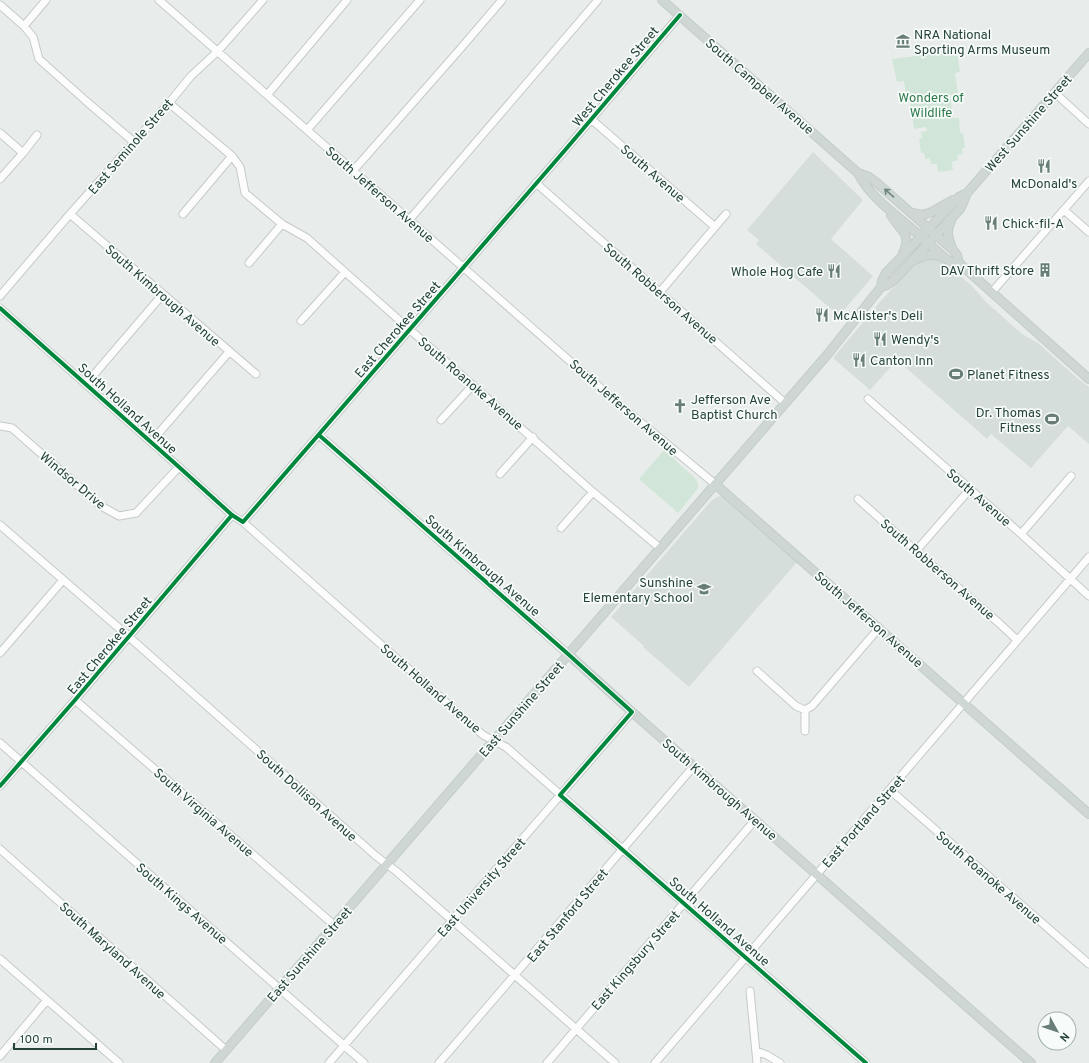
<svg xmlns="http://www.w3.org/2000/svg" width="1089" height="1063" font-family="Overpass,sans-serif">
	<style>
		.built { fill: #d6dedb }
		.green { fill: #d1e6d8 }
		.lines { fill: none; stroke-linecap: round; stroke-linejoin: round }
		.minor-casing { stroke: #c5cac8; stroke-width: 9 }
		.major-casing { stroke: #c3ccc9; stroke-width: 10 }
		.minor { stroke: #fcfcfc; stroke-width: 7 }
		.major { stroke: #cfd7d5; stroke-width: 8 }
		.cycleway-casing { stroke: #f7fbf9; stroke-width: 6 }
		.cycleway { stroke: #00873e; stroke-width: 4 }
		.oneway { stroke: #718580 }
		.labels { text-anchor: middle; stroke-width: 3.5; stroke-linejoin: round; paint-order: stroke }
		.poi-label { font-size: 13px; fill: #24423a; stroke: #f7fbf9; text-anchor: start }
		.street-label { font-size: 13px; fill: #24423a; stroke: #f7fbf9 }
		.park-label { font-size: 13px; fill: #2d7a4b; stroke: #f7fbf9 }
	</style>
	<rect width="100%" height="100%" fill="#e8edeb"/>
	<path class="built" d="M813,152L863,200L831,239L873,276L839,316L756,244L759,240L747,230Z
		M940,258L972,286L986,302L1022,334L1038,343L1076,377L1089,387V444L1068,426L1031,468L991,434L987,439L897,360L870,390L833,358L879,303L912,267L923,259Z
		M721,496L724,497L798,561L689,687L643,647L644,646L611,617L710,502L717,497Z"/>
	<path class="green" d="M957,51L960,72L955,73L958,94L950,95L953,118H959L960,133H963L965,148H962L963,154L957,155L958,160L952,162L953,170L938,172L937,164H931L930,158L925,159L924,153H921L919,139L922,138L921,132L927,131L926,127L914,129L910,101H907L904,81L897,82L892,59Z
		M665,449L680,465L694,477L697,481L698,485V488L695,492L678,513L639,479Z"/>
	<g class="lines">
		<defs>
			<path id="minor" d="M159,0L621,406L715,484
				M0,5L24,26L33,37L39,59L86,101L134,142
				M24,26L46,0
				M1055,93L1089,124
				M267,95L347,0
				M169,103L232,156L240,167L245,193L282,224L307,238L345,272L593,492L660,548
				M591,119L715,227
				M307,130L420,0
				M0,133L23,153
				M353,171L461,48L502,0
				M0,179L23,153L37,135
				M536,183L785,403
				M1064,210L1089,232
				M70,214L256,374
				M183,214L232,156
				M410,219L598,0
				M249,263L282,224
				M660,292L726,214
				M992,292L1089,181
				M0,296L70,214L169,103L191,76L218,51L263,0
				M0,308L179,467L232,515L243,522L483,735L506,747L866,1063
				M301,321L345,272
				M86,384L163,294
				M868,399L1021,534L1089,596
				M441,420L473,385
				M0,426L12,428L101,506L119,516L136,513L179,467
				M319,435L568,654
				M151,442L229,352
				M500,474L533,437
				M858,499L916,551L999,623L1017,640
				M243,522L566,149L680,15
				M0,525L128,636L376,856L396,871L615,1063
				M561,528L593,492
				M1021,534L1071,476
				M916,551L970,489
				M0,653L63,580
				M757,671L796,706L805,710
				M75,700L334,925
				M805,710L812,706L879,628
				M805,731V710
				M0,743L364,1063
				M0,786L75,700L232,515
				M890,790L1089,964
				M0,849L226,1050
				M0,959L119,1063
				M750,991L757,1063
				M756,1051L767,1055L780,1063
				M0,1056L47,1000
				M329,1063L632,712
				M439,1063L694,766
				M547,1063L755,820
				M655,1063L1089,557"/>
			<path id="major" d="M662,0L858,173L869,177L877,183L953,250L957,255L959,263L1089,379
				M858,173C871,199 898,216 919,235C928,242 936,251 945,258C949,262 954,262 959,263
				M913,213C928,219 940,206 953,200
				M891,215C899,230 913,233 903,253
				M951,221C946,230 948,238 952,248
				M915,260C924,255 933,253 942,257
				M881,287L882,281L886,273L959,197L967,193L1089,53
				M715,484L1089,814
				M568,654L632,712L1031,1063
				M215,1063L827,355L881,287L887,285L894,280L960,209L963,203L967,193"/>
		</defs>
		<use href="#minor" class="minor-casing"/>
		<use href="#major" class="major-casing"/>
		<use href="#minor" class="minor"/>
		<use href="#major" class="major"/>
		<defs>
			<path id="cycleway" d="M0,308L179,467L232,515L243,522L566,149L680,15
				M319,435L568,654L632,712L560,795L866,1063
				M0,786L75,700L232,515"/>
		</defs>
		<use href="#cycleway" class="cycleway-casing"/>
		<use href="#cycleway" class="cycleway"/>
	</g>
	<defs><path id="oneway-shaft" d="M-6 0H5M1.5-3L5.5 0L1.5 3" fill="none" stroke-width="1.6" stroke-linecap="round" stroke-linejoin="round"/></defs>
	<use class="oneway" href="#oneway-shaft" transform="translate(889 193) rotate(-139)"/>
	<defs>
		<symbol id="museum-bare" viewBox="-9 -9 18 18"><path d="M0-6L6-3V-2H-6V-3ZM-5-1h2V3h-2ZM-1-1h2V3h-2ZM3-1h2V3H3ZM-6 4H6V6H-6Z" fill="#697e78" stroke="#f7fbf9" stroke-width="2.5" paint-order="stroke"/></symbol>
		<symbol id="restaurant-bare" viewBox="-9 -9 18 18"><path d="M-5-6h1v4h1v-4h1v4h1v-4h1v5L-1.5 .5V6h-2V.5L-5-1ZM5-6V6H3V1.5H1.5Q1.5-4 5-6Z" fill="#697e78" stroke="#f7fbf9" stroke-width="2.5" paint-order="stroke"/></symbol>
		<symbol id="building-bare" viewBox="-9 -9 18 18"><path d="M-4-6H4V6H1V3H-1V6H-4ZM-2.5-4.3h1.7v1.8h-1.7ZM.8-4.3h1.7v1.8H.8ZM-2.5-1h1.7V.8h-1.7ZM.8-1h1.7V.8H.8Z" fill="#697e78" stroke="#f7fbf9" stroke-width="2.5" paint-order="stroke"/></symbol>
		<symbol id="stadium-bare" viewBox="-9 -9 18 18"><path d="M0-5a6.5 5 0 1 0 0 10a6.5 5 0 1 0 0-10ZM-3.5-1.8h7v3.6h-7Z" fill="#697e78" stroke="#f7fbf9" stroke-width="2.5" paint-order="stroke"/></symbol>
		<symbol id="church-bare" viewBox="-9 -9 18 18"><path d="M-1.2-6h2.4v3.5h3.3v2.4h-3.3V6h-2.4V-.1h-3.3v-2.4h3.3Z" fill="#697e78" stroke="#f7fbf9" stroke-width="2.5" paint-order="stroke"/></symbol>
		<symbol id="school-bare" viewBox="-9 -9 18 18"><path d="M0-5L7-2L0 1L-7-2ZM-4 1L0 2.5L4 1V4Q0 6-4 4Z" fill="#697e78" stroke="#f7fbf9" stroke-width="2.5" paint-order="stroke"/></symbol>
	</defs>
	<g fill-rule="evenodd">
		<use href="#museum-bare" x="893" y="31" width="20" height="20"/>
		<use href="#restaurant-bare" x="1034" y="156" width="20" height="20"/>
		<use href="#restaurant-bare" x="981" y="213" width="20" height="20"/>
		<use href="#building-bare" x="1035" y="260" width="20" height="20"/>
		<use href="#restaurant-bare" x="824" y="261" width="20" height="20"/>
		<use href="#restaurant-bare" x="812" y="305" width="20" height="20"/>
		<use href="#restaurant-bare" x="870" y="329" width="20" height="20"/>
		<use href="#restaurant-bare" x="849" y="350" width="20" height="20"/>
		<use href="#stadium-bare" x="946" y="364" width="20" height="20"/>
		<use href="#church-bare" x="670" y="396" width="20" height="20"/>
		<use href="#stadium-bare" x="1042" y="409" width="20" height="20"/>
		<use href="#school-bare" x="694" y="579" width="20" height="20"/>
	</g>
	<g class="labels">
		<g class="poi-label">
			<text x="914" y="39">NRA National<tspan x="914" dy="15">Sporting Arms Museum</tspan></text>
			<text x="1044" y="188" text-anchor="middle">McDonald's</text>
			<text x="1002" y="228">Chick-fil-A</text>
			<text x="1034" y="275" text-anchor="end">DAV Thrift Store</text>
			<text x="823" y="276" text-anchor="end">Whole Hog Cafe</text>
			<text x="833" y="320">McAlister's Deli</text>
			<text x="891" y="344">Wendy's</text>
			<text x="870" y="365">Canton Inn</text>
			<text x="967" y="379">Planet Fitness</text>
			<text x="691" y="404">Jefferson Ave<tspan x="691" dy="15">Baptist Church</tspan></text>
			<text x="1041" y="417" text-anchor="end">Dr. Thomas<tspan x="1041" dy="15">Fitness</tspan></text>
			<text x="693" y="587" text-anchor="end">Sunshine<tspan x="693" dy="15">Elementary School</tspan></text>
		</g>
		<g class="street-label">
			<text transform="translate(615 76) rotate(-50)" y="5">West Cherokee Street</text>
			<text transform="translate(760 86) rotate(41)" y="5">South Campbell Avenue</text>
			<text transform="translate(1028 123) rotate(-49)" y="5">West Sunshine Street</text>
			<text transform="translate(130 146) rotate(-49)" y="5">East Seminole Street</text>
			<text transform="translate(653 173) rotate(41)" y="5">South Avenue</text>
			<text transform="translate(380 194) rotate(41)" y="5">South Jefferson Avenue</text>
			<text transform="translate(661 293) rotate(41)" y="5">South Robberson Avenue</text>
			<text transform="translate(163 295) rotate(41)" y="5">South Kimbrough Avenue</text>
			<text transform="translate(397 329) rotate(-49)" y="5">East Cherokee Street</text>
			<text transform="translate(471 383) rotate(41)" y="5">South Roanoke Avenue</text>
			<text transform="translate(624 407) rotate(41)" y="5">South Jefferson Avenue</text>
			<text transform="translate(128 408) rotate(42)" y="5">South Holland Avenue</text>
			<text transform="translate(73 480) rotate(40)" y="5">Windsor Drive</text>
			<text transform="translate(979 497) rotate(41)" y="5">South Avenue</text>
			<text transform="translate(483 565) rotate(41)" y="5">South Kimbrough Avenue</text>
			<text transform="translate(938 569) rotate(41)" y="5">South Robberson Avenue</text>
			<text transform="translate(869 619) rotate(41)" y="5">South Jefferson Avenue</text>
			<text transform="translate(109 645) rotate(-50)" y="5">East Cherokee Street</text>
			<text transform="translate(431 688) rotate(41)" y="5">South Holland Avenue</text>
			<text transform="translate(521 709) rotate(-49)" y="5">East Sunshine Street</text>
			<text transform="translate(720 789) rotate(41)" y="5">South Kimbrough Avenue</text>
			<text transform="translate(307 795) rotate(42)" y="5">South Dollison Avenue</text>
			<text transform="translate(204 812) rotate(41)" y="5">South Virginia Avenue</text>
			<text transform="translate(863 821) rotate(-49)" y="5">East Portland Street</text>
			<text transform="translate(989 877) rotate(41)" y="5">South Roanoke Avenue</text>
			<text transform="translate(481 887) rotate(-49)" y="5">East University Street</text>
			<text transform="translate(182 903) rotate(41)" y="5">South Kings Avenue</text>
			<text transform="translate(567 915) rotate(-50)" y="5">East Stanford Street</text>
			<text transform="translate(720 921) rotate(41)" y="5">South Holland Avenue</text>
			<text transform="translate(113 950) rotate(42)" y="5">South Maryland Avenue</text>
			<text transform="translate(309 954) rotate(-49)" y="5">East Sunshine Street</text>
			<text transform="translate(635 960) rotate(-49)" y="5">East Kingsbury Street</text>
		</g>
		<g class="park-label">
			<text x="931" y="102">Wonders of<tspan x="931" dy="15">Wildlife</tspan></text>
		</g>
	</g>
	<g transform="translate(1057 1031) rotate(130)"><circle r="19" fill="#f7fbf9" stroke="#a3b1ad"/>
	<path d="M0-3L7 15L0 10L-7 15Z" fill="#697e78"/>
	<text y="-6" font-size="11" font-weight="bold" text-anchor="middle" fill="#24423a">N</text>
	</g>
	<path d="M14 1043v6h82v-6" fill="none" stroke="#24423a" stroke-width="2"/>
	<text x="20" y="1043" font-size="12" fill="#24423a" stroke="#f7fbf9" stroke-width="3" paint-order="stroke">100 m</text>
</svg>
